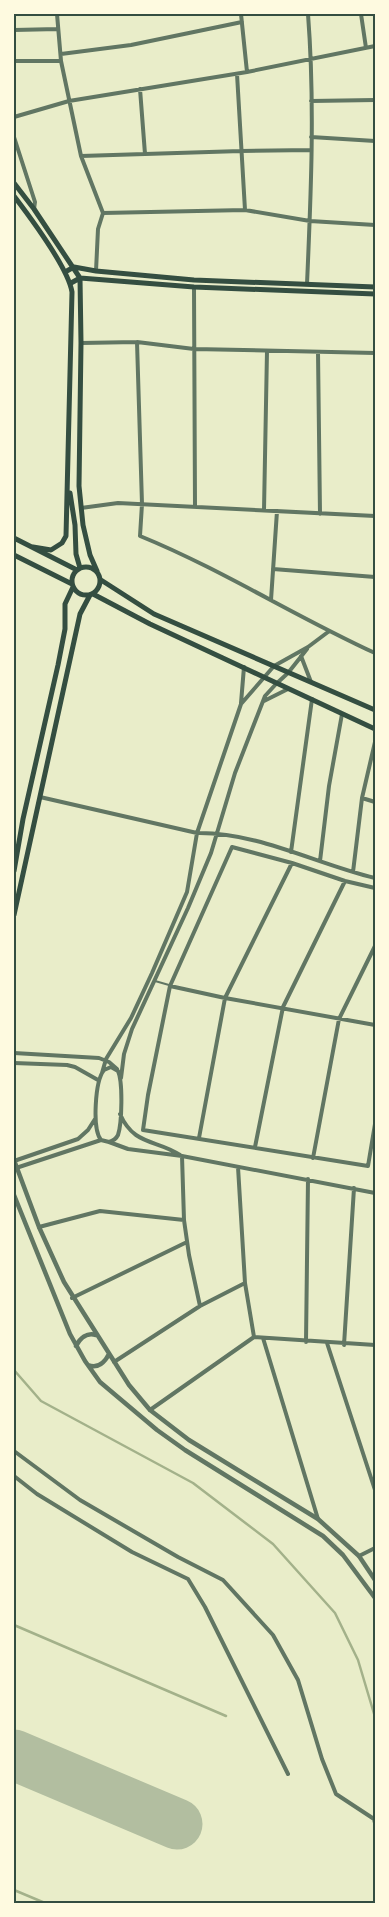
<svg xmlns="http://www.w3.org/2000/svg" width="389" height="1917" font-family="Karla,sans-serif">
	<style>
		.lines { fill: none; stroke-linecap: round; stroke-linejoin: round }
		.stream { stroke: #a3b18a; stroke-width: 2.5 }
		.runway { stroke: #b2bea0; stroke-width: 51 }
		.service { stroke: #617663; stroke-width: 2 }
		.minor { stroke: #617663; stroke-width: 4 }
		.tertiary { stroke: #617663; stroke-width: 4.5 }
		.secondary { stroke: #344e41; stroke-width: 5 }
		.neatline { fill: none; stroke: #344e41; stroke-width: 2 }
	</style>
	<rect width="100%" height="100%" fill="#e9edc9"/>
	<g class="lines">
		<path class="stream" d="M14,1370L41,1401L193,1483L273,1544L335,1613L358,1660L375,1717
			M14,1625L226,1716
			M14,1890L45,1903"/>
		<path class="runway" d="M14,1755L177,1824"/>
		<path class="service" d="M155,981L169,985"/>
		<path class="minor" d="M57,14L61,61L81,156L103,213L98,229L96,271
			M241,14L247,72
			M361,14L366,48
			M14,30L58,29
			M61,54L131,45L242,22
			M14,61H61
			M237,74L245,210
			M140,89L145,154
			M311,101L375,100
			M14,117L69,101L247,72L375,46
			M14,137L35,202L34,209
			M311,137L375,141
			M81,156L241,151L311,150
			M103,213L245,210L310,221L375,225
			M307,284C311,194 315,104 308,14
			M194,287L195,507
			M137,342L142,504L140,536C221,569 296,617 375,653
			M81,343L137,342L194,349L375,353
			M318,352L320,514
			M81,508L118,503L375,516
			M264,510L267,351
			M273,569L375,577
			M271,600L277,511
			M301,656L311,682
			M264,701L288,689
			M241,703L244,667
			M40,797L197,833C258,832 316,864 375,878
			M362,798L375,802
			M291,852L312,699
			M320,861L329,786L342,714
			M353,872L362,798L375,742
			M375,888L345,881L292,863L232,847L170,986L148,1095L143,1130L368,1166L375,1124
			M170,986L225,998L375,1025
			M14,1053L99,1058L109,1062L117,1069
			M14,1063L67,1065L75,1067L98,1080
			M111,1067L118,1071C123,1082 122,1123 118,1135C116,1139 113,1141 109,1142L101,1140C92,1129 95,1081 104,1070Z
			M102,1073L106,1059L131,1018L152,973L187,892L197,833L241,704L274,666L308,647L328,632
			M121,1078L124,1054L132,1029L188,908L211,853L235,773L265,696L276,684L288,673L307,649
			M120,1114C134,1146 156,1139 180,1155
			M199,1138L225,998L292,863
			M109,1142L128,1149L182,1156L375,1193
			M255,1147L283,1007L345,881
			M182,1156L184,1220L189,1255L200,1306
			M313,1158L339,1019L375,946
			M14,1161L78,1139L88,1130L95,1119
			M16,1168L101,1140
			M39,1227L100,1211L184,1220
			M72,1298L187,1242
			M254,1337L375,1345
			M263,1338L318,1519
			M306,1342L308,1179
			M327,1343L375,1490
			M344,1345L354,1188
			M114,1362L200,1306L245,1283
			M150,1410L254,1337L245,1283L238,1167
			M14,1451L80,1500L178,1557L223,1580L273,1635L298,1680L322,1759L336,1794L374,1819L375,1823
			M14,1476L37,1494L132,1552L188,1579L205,1607L288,1774
			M359,1556L375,1548"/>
		<path class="tertiary" d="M14,1160L39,1227L64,1282L129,1385L150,1410L189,1440L318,1519L359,1556L375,1580
			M14,1195L70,1334L85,1361L100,1382L157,1430L185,1450L323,1536L343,1555L375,1598
			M76,1346C80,1338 87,1332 96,1335
			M88,1365C98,1369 105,1362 109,1354"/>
		<path class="secondary" d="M14,183L34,209L80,278L81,343L79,486L83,525L90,555L97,571
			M14,196C30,217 68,267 72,292L66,536L62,543L51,550L33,547
			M65,272L74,267L96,271L194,280L375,287
			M71,283L80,278L194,287L375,294
			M70,493L75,525L76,554L80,568
			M14,538L77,570
			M14,555L72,584
			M72 581a14 14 0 1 1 28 0a14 14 0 1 1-28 0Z
			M101,580L154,614L375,710
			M93,594L150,624L375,729
			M14,871L23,819L58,665L65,629V604L73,587
			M14,915L80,614L90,595"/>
	</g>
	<rect width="389" height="1917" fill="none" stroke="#fefae0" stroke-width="30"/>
	<rect x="15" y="15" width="359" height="1887" class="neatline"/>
</svg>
